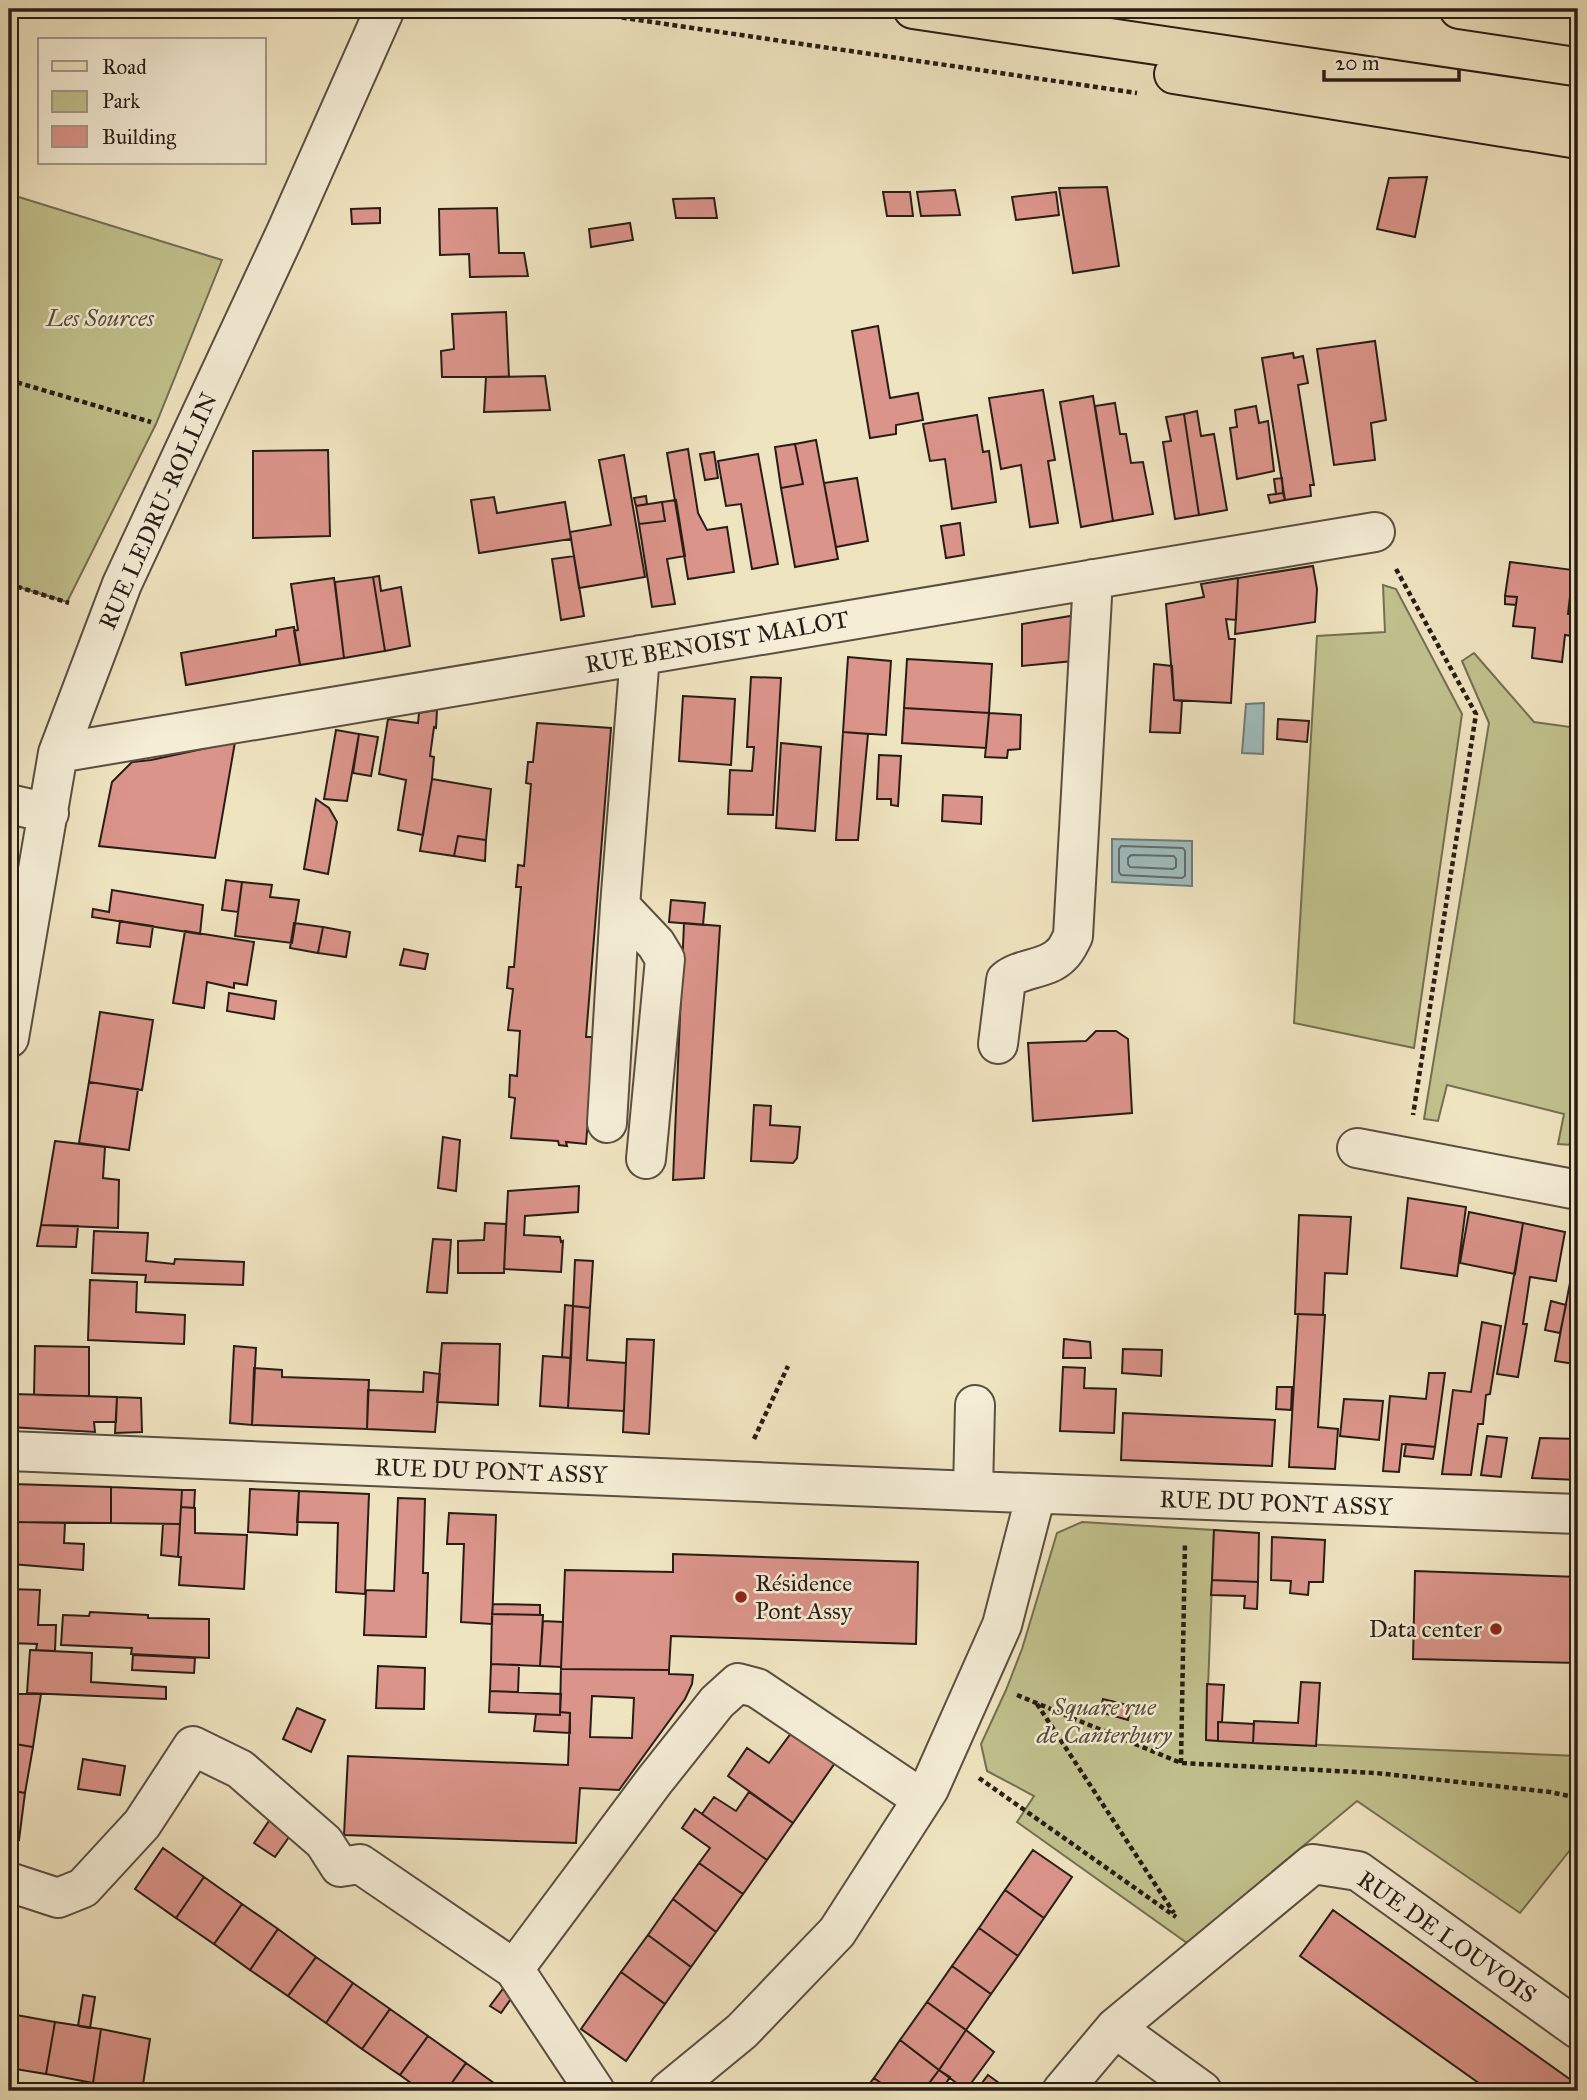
<svg xmlns="http://www.w3.org/2000/svg" width="1587" height="2100" font-family="'IM FELL Great Primer',serif">
	<style>
		.green { fill: #c1c18d; stroke: #746f52; stroke-width: 2 }
		.water { fill: #9fbcbd; stroke: #6f7c7a; stroke-width: 2 }
		.lines { fill: none; stroke-linecap: round; stroke-linejoin: round }
		.shore { stroke: #646c6a; stroke-width: 2 }
		.building { fill: #db948a; stroke: #281d16; stroke-width: 2; fill-rule: evenodd }
		.minor-casing { stroke: #5a4f40; stroke-width: 42 }
		.major-casing { stroke: #281d16; stroke-width: 42 }
		.path { stroke: #281d16; stroke-width: 4.5; stroke-dasharray: 5 3.5; stroke-linecap: butt }
		.minor { stroke: #f5edd6; stroke-width: 38 }
		.major { stroke: #efe4c0; stroke-width: 38 }
		.poi-dot { fill: #8f2418; stroke: #f5edd6; stroke-width: 2.5 }
		.labels { text-anchor: middle; stroke-width: 5; stroke-linejoin: round; paint-order: stroke }
		.park-label { font-size: 24px; font-style: italic; fill: #564e3a; stroke: #f5edd6 }
		.street-label { font-size: 24px; fill: #281d16; stroke: #f5edd6 }
		.poi-label { font-size: 24px; fill: #281d16; stroke: #f5edd6; text-anchor: start }
	</style>
	<rect width="100%" height="100%" fill="#efe4c0"/>
	<filter id="stains"><feTurbulence type="fractalNoise" baseFrequency=".00286" numOctaves="4"/><feColorMatrix values="0 0 0 0 .2 0 0 0 0 .09 0 0 0 0 .02 0 0 0 .5 -.17"/></filter>
	<radialGradient id="worn" r=".72"><stop offset=".6" stop-color="#630" stop-opacity="0"/><stop offset="1" stop-color="#630" stop-opacity=".3"/></radialGradient>
	<path class="green" d="M9,194L222,260L156,424L67,602L9,584Z
		M1383,585L1396,589L1462,714L1414,1048L1294,1023L1317,636L1385,632Z
		M1474,653L1534,722L1578,728V1104L1573,1145L1558,1144L1564,1114L1447,1085L1438,1121L1424,1119L1489,723L1462,661Z
		M1082,1522L1214,1530L1206,1740L1578,1756V1840L1520,1913L1357,1801L1187,1943L1017,1822L1034,1796L987,1771L981,1744L1006,1690L1022,1649L1057,1533Z"/>
	<path class="water" d="M1264,703L1263,754L1242,753L1246,704Z
		M1112,839L1192,841V886L1112,882Z"/>
	<g class="lines">
		<path class="shore" d="M1121,846L1183,848L1185,851V876L1182,878L1121,875L1119,872V849Z
			M1131,855L1174,856L1176,859V867L1173,869L1130,867L1128,864V858Z"/>
	</g>
	<path class="building" d="M1427,177L1415,237L1377,229L1389,178Z
		M1107,187L1119,266L1073,273L1059,188Z
		M955,190L960,215L921,216L917,192Z
		M883,192H910L913,216H887Z
		M1056,192L1059,215L1016,220L1012,197Z
		M714,198L717,218H676L673,199Z
		M380,208V223L352,224L351,209Z
		M497,208L499,253H524L528,276L470,277L469,254L440,255L439,209Z
		M630,223L633,240L591,247L589,229Z
		M506,312L509,377H442L441,351L454,349L452,314Z
		M878,326L890,398L918,393L923,420L896,425V434L870,438L852,331Z
		M1375,341L1386,420L1371,423L1375,460L1334,465L1317,349Z
		M1293,353L1294,358L1303,356L1308,383L1298,385L1314,485H1310L1311,496L1285,500L1262,358Z
		M545,376L550,410L484,412L486,377Z
		M1043,390L1055,460L1048,461L1058,523L1030,527L1021,465L1001,469L989,398Z
		M1093,396L1113,521L1081,527L1060,402Z
		M1115,403L1120,434H1126L1131,463L1143,462L1153,514L1113,521L1095,406Z
		M1256,406L1259,423L1268,421L1274,471L1237,479L1230,428L1237,427L1235,410Z
		M1197,411L1201,436L1214,434L1227,510L1199,515L1184,414Z
		M1184,414L1199,515L1175,519L1163,442L1171,441L1166,417Z
		M977,415L983,452L989,451L996,502L952,509L945,459L930,461L923,424Z
		M816,440L838,559L795,567L781,488L803,484L795,444Z
		M795,444L803,484L781,488L775,447Z
		M688,449L698,513L707,530L727,527L734,572L688,579L667,453Z
		M328,450L330,536L253,538V451Z
		M714,452L718,478L705,480L700,454Z
		M758,454L778,564L752,569L741,504L726,506L718,461Z
		M624,455L645,577L579,588L570,532L611,525L599,460Z
		M857,478L868,541L836,547L824,483Z
		M1282,478L1283,493L1276,494L1274,479Z
		M1283,493L1285,500L1270,503L1268,495Z
		M646,496L647,504L636,506L634,498Z
		M494,497L497,513L565,502L571,539L479,553L471,500Z
		M676,500L685,556L667,559L675,604L652,607L639,524L665,521L662,502Z
		M662,502L665,521L639,524L636,506Z
		M960,523L964,555L946,558L941,526Z
		M574,556L584,616L561,620L552,559Z
		M1510,562L1573,570L1568,614L1578,616V637L1565,635L1562,662L1532,658L1535,628L1513,626L1517,597L1505,596Z
		M1313,566L1317,589L1315,622L1235,634L1238,578Z
		M379,576L381,591L401,587L410,646L385,651L373,577Z
		M373,577L385,651L344,658L335,582Z
		M334,578L344,658L300,665L294,631L298,630L291,584Z
		M1238,578L1236,620L1226,619L1229,639H1235L1231,703L1174,700L1166,604L1204,597L1201,584Z
		M1505,596L1517,597L1516,605L1505,604Z
		M9,598H13L9,619L15,620L10,651Z
		M1076,615L1073,661L1022,666V624Z
		M294,627L300,665L186,685L181,653L276,636V630Z
		M848,657L891,661L886,735L843,732Z
		M907,659L992,664L989,713L904,708Z
		M1154,664L1172,666L1174,700L1182,701L1180,733L1150,732Z
		M751,677L781,678L773,815L728,814L730,770L752,771L754,747H747Z
		M683,696L735,699L731,765L679,761Z
		M904,708L989,713L986,748L902,743Z
		M437,710L436,728L434,727L430,756L434,757L432,779L423,835L398,830L406,780L379,774L388,719L418,723L419,713Z
		M989,713L1021,715L1020,749L1008,750L1007,758L985,757Z
		M1278,719L1309,721L1307,742L1277,739Z
		M537,723L611,728L586,1037H595L586,1144L566,1142L567,1146L559,1145L558,1141L511,1138L515,1098L509,1097L510,1075L517,1076L520,1031L508,1030L513,989L507,988L509,967H514L521,887H516L518,865L524,866L531,784L526,783L528,762H533Z
		M336,730L359,734L347,801L324,799Z
		M843,732L868,734L858,840H836Z
		M359,734L378,737L371,776L353,773Z
		M235,742L215,858L99,846L112,782L132,762L151,760Z
		M781,743L821,747L815,831L776,828Z
		M879,755L901,756L898,806L891,805V799H877Z
		M432,779L491,789L486,840L458,836L454,856L420,851Z
		M943,795L982,797L981,824L942,821Z
		M316,799L329,808L337,822L328,874L304,869Z
		M458,836L486,840L485,861L454,856Z
		M226,880L242,882L238,912L222,910Z
		M242,882L272,885L270,897L299,900L292,943L235,936Z
		M112,890L203,905L200,934L92,917L93,909L109,912Z
		M671,900L705,903L703,925L669,922Z
		M120,921L153,926L150,947L117,943Z
		M294,923L323,927L318,953L290,948Z
		M684,923L720,926L704,1178L673,1180Z
		M323,927L350,932L346,957L318,953Z
		M185,931L254,942L247,985L234,983V988L207,982L204,1008L173,1003Z
		M404,949L428,954L425,969L400,965Z
		M229,993L276,1001L274,1019L227,1011Z
		M100,1012L153,1020L142,1090L89,1082Z
		M1096,1031H1116L1128,1039L1132,1113L1033,1121L1028,1043L1086,1041Z
		M89,1082L138,1089L129,1150L79,1143Z
		M754,1105L771,1106L770,1125L800,1127L797,1158L793,1163L751,1161Z
		M443,1137L460,1140L456,1191L438,1188Z
		M55,1141L105,1147L103,1178L119,1180L118,1228L41,1225Z
		M579,1186L578,1212L525,1216L524,1235L560,1237L561,1242L563,1241L561,1272L504,1269L508,1191Z
		M1408,1198L1466,1207L1457,1276L1401,1268Z
		M1469,1212L1523,1223L1515,1274L1460,1263Z
		M1299,1215L1351,1217L1347,1274L1325,1273L1323,1315L1295,1314Z
		M485,1223L506,1224L504,1273H458V1241L484,1240Z
		M1523,1223L1565,1232L1556,1281L1530,1277L1523,1324H1527L1518,1377L1497,1374Z
		M41,1225L78,1226L76,1247L37,1246Z
		M94,1231L148,1233L146,1261L174,1264L175,1259L244,1262L243,1285L145,1282L146,1275L92,1273Z
		M433,1239L451,1240L447,1293L427,1292Z
		M1578,1241V1346L1575,1364L1555,1361Z
		M575,1260L593,1261L590,1308L573,1306Z
		M90,1280L137,1282L136,1312L185,1315L184,1344L88,1340Z
		M1551,1301L1566,1305L1560,1333L1545,1330Z
		M565,1305L573,1306L571,1358L562,1357Z
		M573,1306L590,1308L587,1360L626,1363L624,1411L568,1408Z
		M1298,1314L1325,1315L1318,1427L1338,1429L1335,1469L1289,1467Z
		M1482,1322L1501,1326L1490,1394L1486,1395L1483,1424H1478L1471,1475L1442,1474L1453,1390L1471,1392Z
		M627,1339L654,1340L649,1434L623,1432Z
		M1064,1339L1090,1342L1091,1358H1063Z
		M442,1343L500,1344L498,1405L437,1402Z
		M35,1346L89,1347V1396L34,1395Z
		M234,1346L256,1348L252,1425L230,1423Z
		M1123,1349L1162,1350L1161,1376L1122,1373Z
		M543,1356L571,1358L568,1408L540,1406Z
		M1063,1367L1085,1368L1084,1388L1116,1389L1114,1433L1060,1431Z
		M254,1368L282,1370V1377L369,1380L367,1429L252,1425Z
		M424,1372L440,1374L435,1432L367,1429L368,1390L423,1392Z
		M1429,1373H1445L1435,1447L1402,1444L1399,1472L1383,1471L1390,1396L1426,1399Z
		M1277,1387H1292L1291,1410L1276,1409Z
		M13,1394L117,1397L116,1422H94L95,1432L9,1427Z
		M117,1397L141,1398L142,1432L115,1433Z
		M1344,1399L1383,1401L1379,1440L1340,1436Z
		M1123,1413L1275,1420L1272,1466L1121,1460Z
		M1487,1436L1507,1438L1501,1477L1481,1475Z
		M1540,1438L1578,1439V1480L1532,1478Z
		M1406,1444L1435,1447L1433,1459L1404,1456Z
		M12,1484L111,1487V1523L9,1522V1485Z
		M111,1487L182,1490L180,1524L111,1523Z
		M250,1489L299,1491L297,1535L248,1532Z
		M182,1490H195L194,1508L181,1507Z
		M299,1491L369,1494L365,1594L336,1592L338,1523L297,1522Z
		M398,1498L425,1499L423,1573H428L426,1637L364,1635L366,1590L394,1591Z
		M181,1507L195,1508V1533L247,1535L244,1589L179,1585L181,1557H178Z
		M449,1513L496,1515L492,1624L461,1622L464,1544H447Z
		M16,1522L65,1523L64,1543L84,1544L83,1570L12,1564Z
		M163,1524H180L178,1557L161,1555Z
		M1214,1530L1259,1533L1258,1582L1212,1580Z
		M1272,1537L1325,1540L1323,1582H1309L1308,1595L1290,1593L1291,1581L1271,1580Z
		M673,1554L918,1562L916,1644L671,1636L669,1670L561,1669L565,1570L673,1572Z
		M1415,1571L1578,1577V1663L1413,1659Z
		M1212,1580L1258,1582L1257,1609L1244,1608L1245,1596L1211,1595Z
		M9,1589L40,1590L38,1625H56L55,1651L36,1650L37,1644L9,1643Z
		M493,1604L540,1605V1615L492,1614Z
		M90,1612L148,1615V1618L209,1619V1658L131,1654L132,1648L61,1645L63,1615L89,1616Z
		M492,1614L543,1615L540,1666L491,1664Z
		M543,1621L563,1622L561,1667L540,1666Z
		M30,1650L92,1653L91,1682L166,1687V1699L27,1693Z
		M133,1655L195,1658L194,1673L132,1670Z
		M491,1664L519,1665L518,1692L490,1691Z
		M378,1666L425,1668L424,1709L376,1708Z
		M561,1669L669,1670V1674L693,1675L692,1684L685,1699L619,1790L580,1788L576,1843L344,1835L348,1756L568,1765L570,1713L560,1712ZM592,1696L634,1698L632,1738L590,1737Z
		M1301,1682L1320,1683L1316,1746L1253,1743L1254,1721L1298,1723Z
		M1207,1684L1224,1685L1222,1722H1218V1741L1206,1740Z
		M490,1691L561,1694L560,1715L489,1712Z
		M9,1694H41L33,1747L9,1743Z
		M1103,1699L1131,1706L1128,1720L1100,1712Z
		M297,1708L325,1720L311,1752L283,1739Z
		M560,1712L570,1713V1733L534,1731L536,1714L560,1715Z
		M1218,1722L1254,1724L1253,1743L1218,1741Z
		M792,1732L835,1763L793,1823L728,1776L747,1748L769,1763Z
		M9,1743L33,1747L25,1793L9,1790Z
		M83,1759L125,1766L120,1795L78,1789Z
		M9,1790L25,1793L19,1840L9,1838Z
		M749,1792L793,1823L767,1860L702,1814L714,1797L736,1811Z
		M695,1809L767,1860L743,1894L699,1863L710,1848L682,1828Z
		M273,1815L294,1830L275,1857L254,1843Z
		M163,1848L204,1877L176,1918L135,1889Z
		M1033,1850L1072,1877L1044,1918L1005,1890Z
		M699,1863L743,1894L716,1932L673,1899Z
		M204,1877L242,1904L214,1944L176,1918Z
		M1005,1890L1044,1918L1018,1956L979,1928Z
		M673,1899L716,1932L691,1967L648,1935Z
		M242,1904L278,1929L250,1970L214,1944Z
		M1333,1910L1578,2085V2091H1490L1300,1956Z
		M979,1928L1018,1956L991,1994L952,1966Z
		M278,1929L316,1957L288,1996L250,1970Z
		M648,1935L691,1967L665,2004L621,1972Z
		M316,1957L353,1983L326,2023L288,1996Z
		M952,1966L991,1994L966,2030L927,2002Z
		M621,1972L665,2004L626,2061L581,2029Z
		M508,1982L518,1989L501,2013L490,2006Z
		M353,1983L390,2009L362,2049L326,2023Z
		M83,1995L95,1997L90,2028L78,2026Z
		M927,2002L966,2030L939,2070L900,2040Z
		M390,2009L428,2036L400,2075L362,2049Z
		M11,2014L55,2022L46,2074L9,2068V2029Z
		M55,2022L101,2029L93,2083L46,2074Z
		M101,2029L150,2039L142,2091L93,2083Z
		M966,2030L994,2052L966,2090L939,2070Z
		M428,2036L466,2063L446,2091H422L400,2075Z
		M900,2040L939,2070L923,2091H892L874,2078Z
		M466,2063L505,2091H446Z
		M939,2070L950,2077L941,2091H928L925,2089Z
		M988,2075L1010,2091H976Z
		M874,2078L892,2091H864Z"/>
	<g class="lines">
		<defs>
			<path id="minor" d="M640,655L620,906L656,944L665,959L646,1159
				M58,753L1375,532
				M9,804L49,813
				M9,1038L58,753L122,584L286,232L385,9
				M998,1044L1006,980C1022,967 1047,970 1061,955C1066,951 1070,942 1073,936L1093,579
				M607,1123L620,906
				M1357,1148L1578,1190
				M9,1451L973,1491L1578,1514
				M973,1491L975,1405
				M9,1882L58,1898L83,1888L142,1824L193,1746L240,1769L324,1842L340,1867L360,1864L514,1969L655,1780L717,1702L738,1683L757,1688L922,1799
				M514,1969L595,2091
				M1115,2028L1202,2091
				M669,2091L742,2031L837,1932L929,1789L1002,1625L1036,1494
				M1062,2091L1115,2028L1313,1864L1358,1871L1578,2029"/>
			<path id="major" d="M913,9L1578,107
				M1459,9L1578,27
				M1174,74L1578,139"/>
		</defs>
		<use href="#minor" class="minor-casing"/>
		<use href="#major" class="major-casing"/>
		<path class="path" d="M563,9L1137,93
			M9,380L151,422
			M1396,569L1476,714L1413,1115
			M9,584L69,603
			M754,1439L788,1366
			M1017,1695L1181,1763L1376,1773L1550,1792L1578,1798
			M1037,1704L1174,1913
			M1181,1763L1185,1542
			M979,1778L1176,1917"/>
		<use href="#minor" class="minor"/>
		<use href="#major" class="major"/>
	</g>
	<g class="poi-dot">
		<circle cx="741" cy="1597" r="7"/>
		<circle cx="1496" cy="1629" r="7"/>
	</g>
	<g class="labels">
		<g class="park-label">
			<text x="100" y="326">Les Sources</text>
			<text x="1104" y="1715">Square rue<tspan x="1104" dy="28">de Canterbury</tspan></text>
		</g>
		<g class="street-label">
			<text transform="translate(158 511) rotate(-66)" y="8">RUE LEDRU-ROLLIN</text>
			<text transform="translate(717 642) rotate(-10)" y="8">RUE BENOIST MALOT</text>
			<text transform="translate(491 1471) rotate(2)" y="8">RUE DU PONT ASSY</text>
			<text transform="translate(1276 1503) rotate(2)" y="8">RUE DU PONT ASSY</text>
			<text transform="translate(1447 1937) rotate(35)" y="8">RUE DE LOUVOIS</text>
		</g>
		<g class="poi-label">
			<text x="755" y="1591">Résidence<tspan x="755" dy="28">Pont Assy</tspan></text>
			<text x="1482" y="1637" text-anchor="end">Data center</text>
		</g>
	</g>
	<rect width="1587" height="2100" fill="none" stroke="#efe4c0" stroke-width="35"/>
	<rect x="10" y="10" width="1566" height="2079" fill="none" stroke="#281d16" stroke-width="3.5"/>
	<rect x="18" y="18" width="1552" height="2065" fill="none" stroke="#281d16" stroke-width="2"/>
	<rect x="38" y="38" width="228" height="126" fill="#f5edd6" stroke="#a39a89" stroke-width="2"/>
	<rect x="52" y="61" width="35" height="10" fill="#efe4c0" stroke="#a39a89" stroke-width="2"/>
	<text x="102" y="74" font-size="21" fill="#281d16">Road</text>
	<rect x="52" y="91" width="35" height="21" fill="#c1c18d" stroke="#a39a89" stroke-width="2"/>
	<text x="102" y="108" font-size="21" fill="#281d16">Park</text>
	<rect x="52" y="126" width="35" height="21" fill="#db948a" stroke="#a39a89" stroke-width="2"/>
	<text x="102" y="144" font-size="21" fill="#281d16">Building</text>
	<path d="M1324 70v10h135v-10" fill="none" stroke="#281d16" stroke-width="3.5"/>
	<text x="1335" y="70" font-size="21" fill="#281d16" stroke="#f5edd6" stroke-width="5" paint-order="stroke">20 m</text>
	<rect width="100%" height="100%" filter="url(#stains)"/>
	<rect width="100%" height="100%" fill="url(#worn)"/>
</svg>
